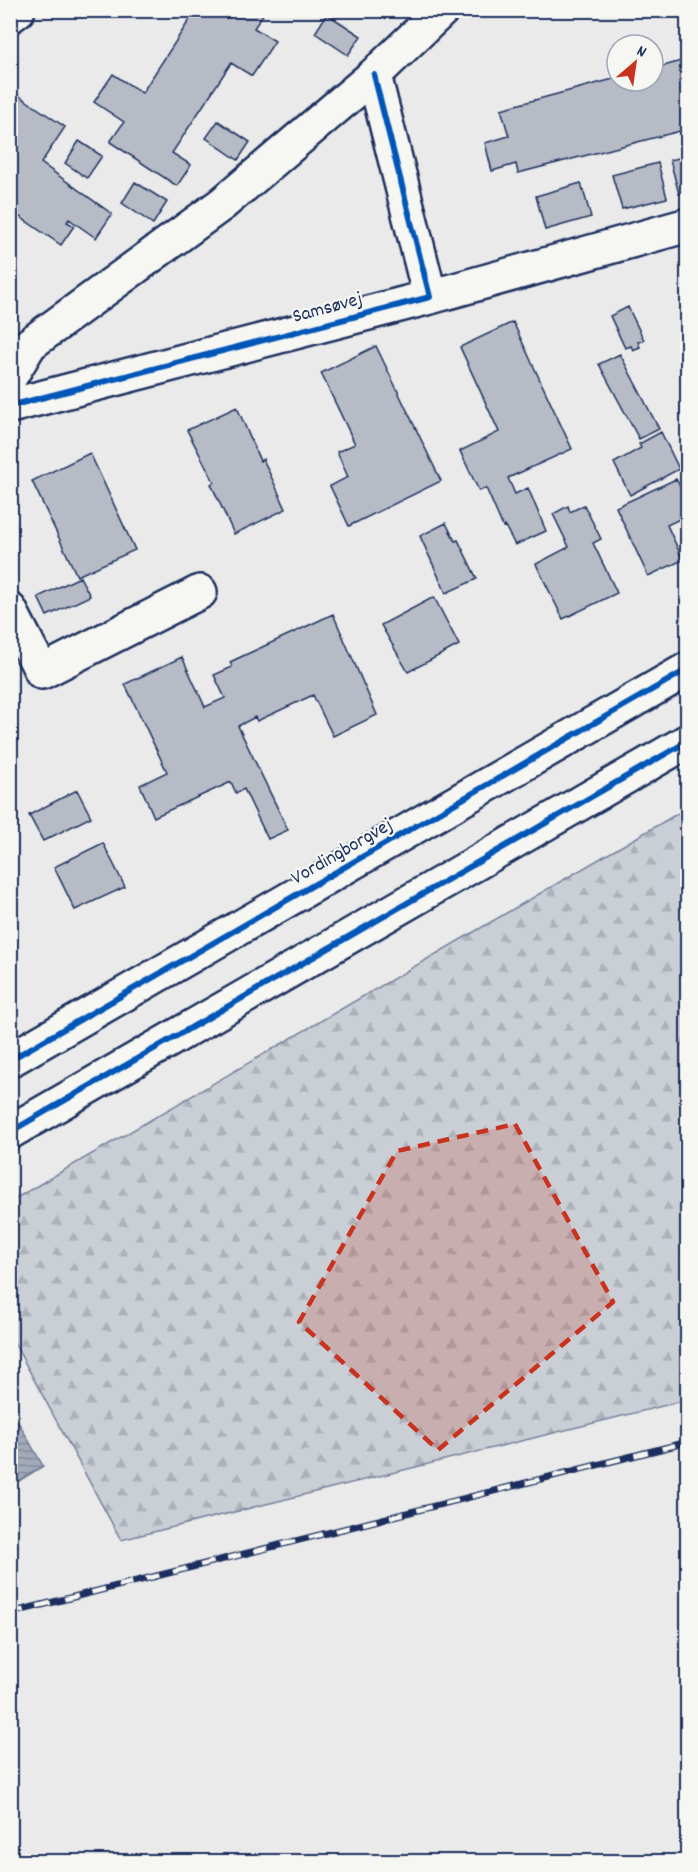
<svg xmlns="http://www.w3.org/2000/svg" width="698" height="1872" font-family="Dekko,sans-serif">
	<style>
		.forest { fill: url(#forest-firs); stroke: #727e9a; stroke-width: 1.5 }
		.water { fill: url(#water-rules); stroke: #6c7995; stroke-width: 1.5 }
		.building { fill: #b6bbc6; stroke: #1b2f5e; stroke-width: 1.5 }
		.lines { fill: none; stroke-linecap: round; stroke-linejoin: round }
		.street-casing { stroke: #1b2f5e; stroke-width: 38 }
		.secondary-casing { stroke: #1b2f5e; stroke-width: 38 }
		.street { stroke: #f6f6f2; stroke-width: 33 }
		.secondary { stroke: #f6f6f2; stroke-width: 33 }
		.rail-casing { stroke: #1b2f5e; stroke-width: 7 }
		.rail { stroke: #f6f6f2; stroke-width: 4.5; stroke-dasharray: 14; stroke-linecap: butt }
		.cycleway-casing { stroke: #f6f6f2; stroke-width: 10 }
		.cycleway { stroke: #0057b8; stroke-width: 6 }
		.marked { fill: #c8321e; fill-opacity: 0.2; stroke: #c8321e; stroke-width: 4.5; stroke-dasharray: 12 8; stroke-linejoin: round }
		.labels { text-anchor: middle; stroke-width: 4.5; stroke-linejoin: round; paint-order: stroke }
		.street-label { font-size: 20px; fill: #1b2f5e; stroke: #f6f6f2 }
	</style>
	<defs>
		<pattern id="forest-firs" width="22" height="20" patternUnits="userSpaceOnUse" patternTransform="scale(1.5)"><rect width="22" height="20" fill="#caced5"/><path d="M5 1l3.5 6h-7zM16 11l3.5 6h-7z" fill="#adb1b9"/></pattern>
		<pattern id="water-rules" width="6" height="5" patternUnits="userSpaceOnUse" patternTransform="scale(1.5)"><rect width="6" height="5" fill="#a2aaba"/><path d="M0 2.5h6" fill="none" stroke="#838b9a"/></pattern>
	</defs>
	<rect width="100%" height="100%" fill="#e9eae9"/>
	<filter id="ink" filterUnits="userSpaceOnUse"><feTurbulence type="fractalNoise" baseFrequency=".0167" numOctaves="2"/><feDisplacementMap in="SourceGraphic" scale="12" xChannelSelector="R" yChannelSelector="G"/><feConvolveMatrix kernelMatrix="1 2 1 2 8 2 1 2 1" color-interpolation-filters="sRGB"/></filter>
	<g filter="url(#ink)">
		<path class="forest" d="M687,808V1400L121,1540L11,1337V1201Z"/>
		<path class="water" d="M10,1407L43,1466L11,1486H10Z"/>
		<path class="building" d="M196,10H266L254,28L275,41L252,76L231,63L172,153L191,165L177,186L110,142L124,122L94,102L113,74L142,93Z
			M327,14L361,36L348,55L315,33Z
			M688,59V129L518,173L516,164L492,171L485,143L509,136L501,109L617,78V81H653V69Z
			M18,95L65,127L41,163L112,214L96,238L69,219L67,222L74,226L61,245L10,210V106Z
			M218,121L250,142L238,160L206,138Z
			M79,141L102,156L87,178L65,163Z
			M688,156V192L679,194L670,160Z
			M658,163L667,198L622,209L612,175Z
			M135,182L167,202L153,224L122,203Z
			M581,183L591,217L545,230L536,196Z
			M628,307L644,340L638,342L640,347L633,350L631,346L625,348L610,316Z
			M513,322L572,449L508,478L515,494L528,488L546,531L515,545L505,526L503,527L486,488L479,491L460,451L499,432L460,347Z
			M376,346L441,481L349,526L330,486L348,477L337,452L355,444L321,373Z
			M620,354L659,429L639,439L599,364Z
			M237,407L260,461L263,459L286,509L234,534L211,484L214,482L187,430Z
			M661,432L679,469L630,495L614,463L641,448L639,444Z
			M90,453L135,550L77,576L32,481Z
			M676,479L688,501V515L667,525L683,560L648,576L616,507Z
			M584,505L601,539L593,543L617,593L563,619L536,564L569,547L553,514L568,506L570,512Z
			M446,523L455,541L458,540L477,579L446,593L420,536Z
			M80,577L90,596L47,616L38,597Z
			M434,597L459,645L408,672L381,625Z
			M333,614L377,715L333,736L313,695L257,721L255,717L238,726L288,830L268,839L244,789L236,793L231,782L154,817L140,785L167,772L125,684L182,657L205,707L225,698L214,675L232,667L230,662Z
			M77,790L91,817L43,841L29,815Z
			M103,843L125,887L75,910L54,867Z"/>
		<g class="lines">
			<defs>
				<path id="street" d="M10,16L18,10
					M430,297L688,225
					M10,377L30,344L222,204L374,75L442,10
					M10,406L430,297L374,75
					M10,610L42,672L200,592"/>
				<path id="secondary" d="M10,1060L688,669
					M10,1132L688,741"/>
			</defs>
			<use href="#street" class="street-casing"/>
			<use href="#secondary" class="secondary-casing"/>
			<use href="#street" class="street"/>
			<use href="#secondary" class="secondary"/>
			<defs>
				<path id="rail" d="M10,1613L688,1442"/>
			</defs>
			<use href="#rail" class="rail-casing"/>
			<use href="#rail" class="rail"/>
			<defs>
				<path id="cycleway" d="M10,406L430,297L374,75
					M10,1060L688,669
					M10,1132L688,741"/>
			</defs>
			<use href="#cycleway" class="cycleway-casing"/>
			<use href="#cycleway" class="cycleway"/>
		</g>
	</g>
	<path class="marked" d="M515,1124L613,1302L438,1450L299,1322L397,1151Z"/>
	<g class="labels">
		<g class="street-label">
			<text transform="translate(327 306) rotate(-15)" y="7">Samsøvej</text>
			<text transform="translate(341 850) rotate(-30)" y="7">Vordingborgvej</text>
		</g>
	</g>
	<rect width="698" height="1872" fill="none" stroke="#f6f6f2" stroke-width="36"/>
	<rect x="18" y="18" width="662" height="1836" fill="none" stroke="#1b2f5e" stroke-width="2" filter="url(#ink)"/>
	<g transform="translate(635 63) rotate(29)"><circle r="28" fill="#f6f6f2" stroke="#9ea6b7" stroke-width="1.5"/>
	<path d="M0-4.5L10 22L0 15L-10 22Z" fill="#c8321e"/>
	<text y="-9" font-size="16" font-weight="bold" text-anchor="middle" fill="#1b2f5e">N</text>
	</g>
</svg>
